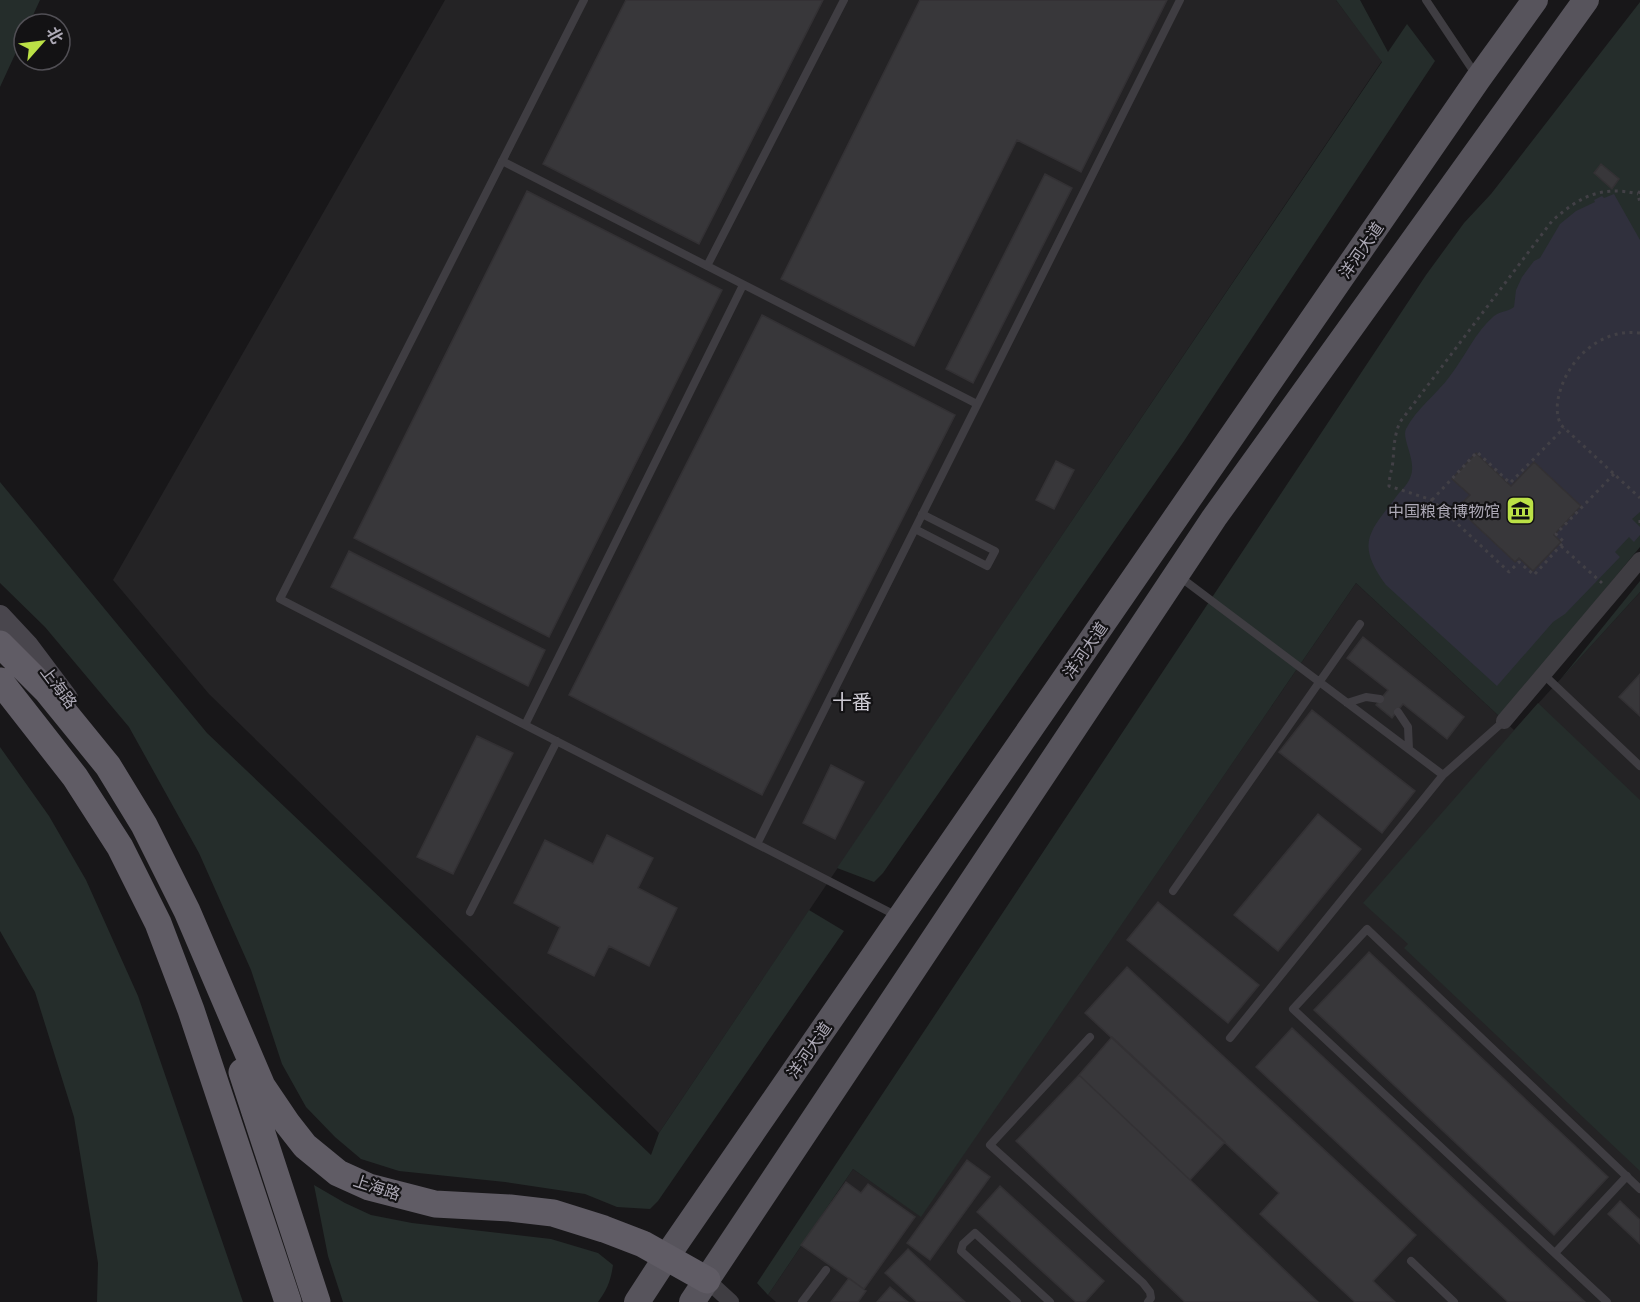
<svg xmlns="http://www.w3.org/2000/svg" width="1640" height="1302" font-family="Manrope,'Noto Sans SC',sans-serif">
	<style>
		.built { fill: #242325 }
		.green { fill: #252d2b }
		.water { fill: #30303d }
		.building { fill: #38373a; stroke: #333134; stroke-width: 1.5 }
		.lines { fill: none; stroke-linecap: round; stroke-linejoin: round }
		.path { stroke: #424046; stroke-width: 3; stroke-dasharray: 3 4.5; stroke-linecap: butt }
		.service { stroke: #3f3d42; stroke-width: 8 }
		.minor { stroke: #3f3d42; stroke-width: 16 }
		.secondary { stroke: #49464d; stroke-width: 22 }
		.primary { stroke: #57545c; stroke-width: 26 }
		.trunk { stroke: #605c65; stroke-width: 27 }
		.labels { text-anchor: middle; stroke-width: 4.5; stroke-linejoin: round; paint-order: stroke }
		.street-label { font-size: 16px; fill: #aeaab7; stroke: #131214 }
		.poi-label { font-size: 16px; fill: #aeaab7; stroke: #131214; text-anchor: end }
		.quarter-label { font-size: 20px; fill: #cecbd4; stroke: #131214 }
	</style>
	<rect width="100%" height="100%" fill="#181719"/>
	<path class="built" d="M445,0H1336L1382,61L659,1133L209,694L113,580Z
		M1356,583L1514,730L1640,592V1302H776L768,1295L853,1169L921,1216Z"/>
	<path class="green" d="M0,0H40L29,24H24V35L0,87Z
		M1336,0H1360L1388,52L1407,24L1435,61L1184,441L883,873L874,882L837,868L1382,62Z
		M1640,2V547L1500,717L1356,583L921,1217L853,1169L768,1295L757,1283L1426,275L1464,223L1491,194Z
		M0,482L207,733L651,1155L659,1133L809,910L844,931L658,1201L650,1209L617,1207L585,1194L505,1182L399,1171L361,1159L335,1137L306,1107L282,1064L251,970L199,853L129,727L45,627L0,583Z
		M1640,581V592L1560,680Z
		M1538,703L1640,800V1171L1404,948L1408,944L1363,903Z
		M0,747L49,816L86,880L138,996L243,1302H97L98,1263L74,1117L35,992L0,931Z
		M314,1185L345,1203L371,1215L412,1223L551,1239L598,1253L613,1265C611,1280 607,1290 598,1302H343L328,1256Z"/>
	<path class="water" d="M1614,194L1640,240V512L1632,519L1640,527V535L1634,542L1629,537L1615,552L1620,557L1565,614L1553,622L1497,686L1386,585C1353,541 1372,530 1399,493C1403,489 1408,483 1410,478C1418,461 1401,440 1406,429C1416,409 1437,394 1450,376C1465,357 1475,332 1494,316C1500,311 1508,312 1514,307L1516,290L1522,277L1534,261L1540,258L1560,224L1576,211L1595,202L1594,200L1602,196L1604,198Z"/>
	<path class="building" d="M626,0H823L699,244L543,164Z
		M920,0H1167L1081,172L1017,140L914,346L781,279Z
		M1601,164L1619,179L1612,189L1594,173Z
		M1045,174L1072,188L973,383L946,369Z
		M527,191L722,290L549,637L354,538Z
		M762,315L955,415L762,795L569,695Z
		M1476,453L1511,486L1534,462L1581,506L1554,535L1561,542L1533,571L1519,558L1515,562L1468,518L1471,515L1460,505L1470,495L1452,479Z
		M1056,461L1074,470L1054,509L1036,500Z
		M349,551L545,650L528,686L331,587Z
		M1363,637L1464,717L1447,739L1403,704L1392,718L1376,705L1388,690L1347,658Z
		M1640,674V716L1619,697Z
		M1312,710L1415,791L1382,833L1279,752Z
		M477,736L513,753L453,874L417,857Z
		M831,765L864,782L835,839L803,823Z
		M1318,814L1361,849L1278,951L1234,915Z
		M607,835L653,858L638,888L677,908L649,966L609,946L594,976L548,953L560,927L514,903L545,840L593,864Z
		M1158,902L1259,985L1228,1023L1127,940Z
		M1369,952L1608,1177L1554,1235L1314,1010Z
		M1127,967L1416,1235L1373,1281L1395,1302H1355L1260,1214L1279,1193L1085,1013Z
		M1292,1028L1585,1302H1508L1256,1067Z
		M1112,1037L1225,1142L1190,1180L1079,1075Z
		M1079,1075L1190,1180L1318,1302H1185L1016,1141Z
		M967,1160L990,1177L930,1260L907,1243Z
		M846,1182L861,1193L868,1184L915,1217L864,1289L801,1245Z
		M1000,1186L1104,1281L1085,1302H1076L977,1212Z
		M1620,1201L1640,1220V1244L1608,1214Z
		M908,1249L965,1302H917L885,1273Z
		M849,1278L866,1291L858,1302H831Z
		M890,1287L908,1302H877Z"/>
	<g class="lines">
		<path class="path" d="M1640,191L1638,194L1640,203
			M1640,333C1604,328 1572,355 1561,388C1557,400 1555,413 1561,425L1640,498
			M1614,474L1556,534L1564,542L1534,575L1519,562L1509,572L1432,500L1389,486C1389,477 1392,470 1393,461C1394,447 1394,436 1400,422L1552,221C1579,197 1601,185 1638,194
			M1432,500L1477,452L1510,483L1564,428
			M1640,520V523
			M1561,546L1602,583"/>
		<path class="service" d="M584,0L280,599L899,917
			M1426,0L1476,75
			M502,161L977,404
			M707,266L844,0
			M915,529L987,566L995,551L922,514
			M1180,577L1443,775
			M1543,674L1640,766
			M1347,703L1366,697L1380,699
			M1398,712L1408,727L1409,749
			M525,725L743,285
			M757,844L1180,0
			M1173,891L1360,624
			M470,912L557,741
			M1090,1037L990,1145L1143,1283L1150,1292L1151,1298L1148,1302
			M1230,1038L1443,775L1504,721
			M1555,1253L1627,1176
			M1411,1261L1454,1302
			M802,1302L826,1270
			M1017,1302L961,1251L963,1244L975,1233L1050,1302
			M1607,1302L1293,1009L1367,929L1640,1189"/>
		<path class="minor" d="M1504,721L1640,560
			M707,1280L731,1302"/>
		<path class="secondary" d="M0,616L28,646L67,698"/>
		<path class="primary" d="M637,1302L667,1256L1478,79L1535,0
			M692,1302L1214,518L1586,0"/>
		<path class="trunk" d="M0,644L47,691L108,766L144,825L187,911L262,1086L287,1123L305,1146L338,1173L369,1187L435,1204L510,1208L553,1213L604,1229L643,1244L707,1280
			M0,681L75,777L120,847L158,923L191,1010L288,1302
			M242,1072L317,1302"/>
	</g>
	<defs>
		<symbol id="museum-square" viewBox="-11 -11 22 22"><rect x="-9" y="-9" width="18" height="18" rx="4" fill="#bbe146" stroke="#131214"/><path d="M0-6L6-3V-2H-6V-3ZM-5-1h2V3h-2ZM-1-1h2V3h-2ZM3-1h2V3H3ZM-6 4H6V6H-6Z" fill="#111"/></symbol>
	</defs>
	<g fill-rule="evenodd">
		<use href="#museum-square" x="1504" y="494" width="33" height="33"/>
	</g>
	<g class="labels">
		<g class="street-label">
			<text transform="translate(1361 250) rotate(-55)" y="6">洋河大道</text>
			<text transform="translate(1085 650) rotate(-55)" y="6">洋河大道</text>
			<text transform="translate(59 687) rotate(53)" y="6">上海路</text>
			<text transform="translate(809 1050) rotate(-55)" y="6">洋河大道</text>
			<text transform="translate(377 1187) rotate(18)" y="6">上海路</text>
		</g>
		<g class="poi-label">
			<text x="1500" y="517">中国粮食博物馆</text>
		</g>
		<g class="quarter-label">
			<text x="852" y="709">十番</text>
		</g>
	</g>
	<g transform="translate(42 42) rotate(62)"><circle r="28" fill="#131214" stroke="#514f55" stroke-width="1.5"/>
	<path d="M0-4.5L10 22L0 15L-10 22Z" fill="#bbe146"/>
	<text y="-9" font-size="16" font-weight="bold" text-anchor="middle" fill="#aeaab7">北</text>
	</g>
</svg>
